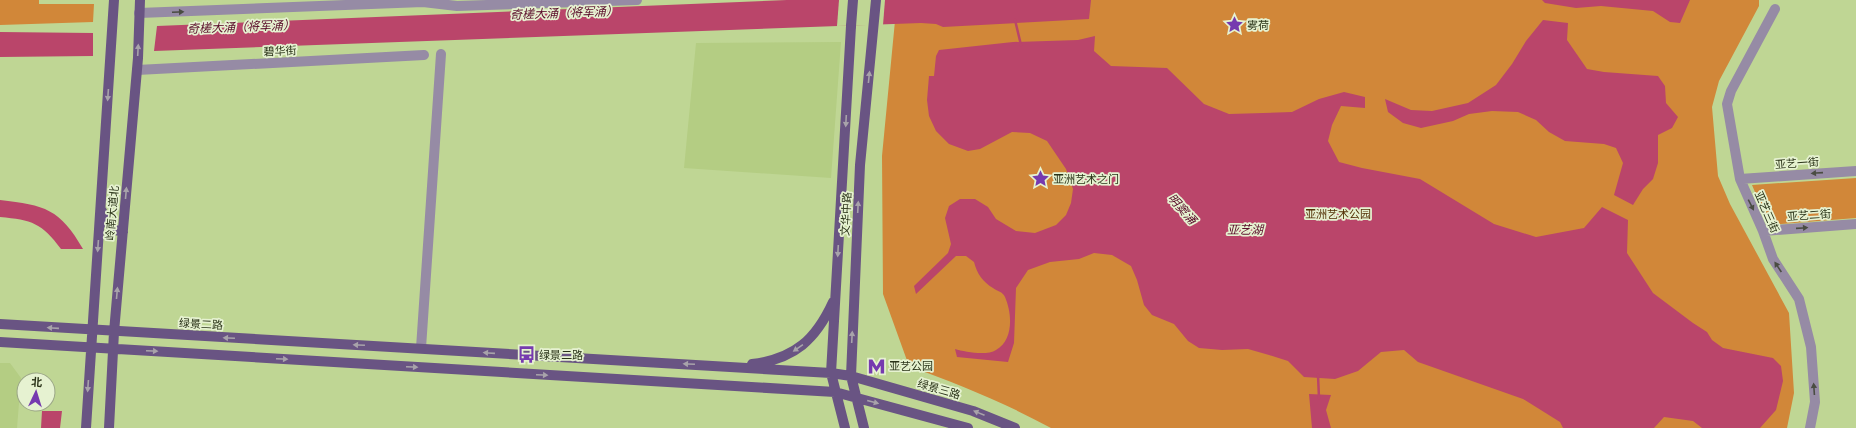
<svg xmlns="http://www.w3.org/2000/svg" width="1856" height="428" font-family="Poppins,'Noto Sans SC',sans-serif">
	<style>
		.built { fill: #b4cd83 }
		.green { fill: #d18739 }
		.water { fill: #ba456a }
		.pier { fill: #bfd694 }
		.lines { fill: none; stroke-linecap: round; stroke-linejoin: round }
		.stream { stroke: #ba456a; stroke-width: 2.5 }
		.minor { stroke: #968ba5; stroke-width: 10 }
		.major { stroke: #695483; stroke-width: 10 }
		.major-bridge { stroke: #695483; stroke-width: 10 }
		.oneway { fill: #4a4d42 }
		.oneway2 { fill: #a8a3aa }
		.labels { text-anchor: middle; stroke-width: 3.5; stroke-linejoin: round; paint-order: stroke }
		.poi-label { font-size: 11px; fill: #2a3318; stroke: #e6f2d1; text-anchor: start }
		.street-label { font-size: 11px; fill: #2a3318; stroke: #e6f2d1 }
		.park-label { font-size: 11px; fill: #532f06; stroke: #e6f2d1 }
		.water-label { font-size: 12px; font-style: italic; fill: #5a0c2a; stroke: #e6f2d1 }
	</style>
	<rect width="100%" height="100%" fill="#bfd694"/>
	<path class="built" d="M841,42L831,178L684,168L696,43Z
		M0,363H10L21,378L17,428H0Z"/>
	<path class="green" d="M0,0H39V4H94L93,22L0,25Z
		M897,0H1759V6L1719,81L1712,107L1718,176L1730,204L1789,313L1794,393L1787,428H1051C1005,403 958,384 909,366L883,294L882,156Z
		M1856,178V218L1769,225L1752,185Z"/>
	<path class="water" d="M787,0H1091L1089,19L943,27L936,24L921,23L154,51L157,26Z
		M1542,0H1690L1680,23L1670,22L1653,11L1601,6L1576,8L1545,3Z
		M1543,20L1568,23L1567,40L1587,69L1604,72L1658,76L1665,86L1666,103L1678,117L1672,128L1658,135V163L1653,179L1643,189L1633,205L1614,195L1623,163L1616,148L1604,144L1565,141L1549,132L1536,120L1518,112L1492,111L1469,114L1453,121L1421,128L1403,123L1388,112L1385,99L1411,110L1432,111L1468,103L1496,85L1512,64L1526,41Z
		M0,32L93,33V56L0,57Z
		M1095,36L1094,51L1111,66L1167,68L1204,104L1229,114L1292,112L1319,99L1344,92L1365,97V108L1341,106L1332,125L1328,141L1339,162L1362,168L1420,179L1494,224L1536,237L1584,228L1602,207L1628,220L1627,253L1653,293L1693,323L1707,332L1712,340L1723,348L1773,358L1781,366L1783,381L1776,410L1760,428H1702L1693,421L1664,417L1654,428H1563L1560,422L1523,399L1418,362L1404,350L1381,352L1358,371L1335,379L1304,377L1288,361L1269,355L1248,349L1222,350L1199,348L1188,341L1174,324L1152,315L1144,305L1137,280L1131,266L1112,255L1094,253L1079,259L1050,262L1028,270L1016,288L1014,343L1008,362L957,357L955,349C965,352 987,356 996,350C1014,340 1012,313 1005,297C1002,291 998,292 993,288C983,282 977,274 974,262L966,256H956L916,294L914,286L948,253L951,244L945,218L949,206L960,199H975L988,207L996,219L1016,231L1035,233L1056,225L1066,215L1071,203L1073,189L1066,169L1047,141L1030,133L1012,132L980,149L968,151L949,144L936,131L929,116L927,100L929,76H934L936,56L939,50L1013,42L1078,40Z
		M0,200C45,205 60,209 83,249H61C42,223 32,220 0,217Z
		M1309,394L1331,395L1326,410L1331,428H1312Z
		M42,411H62L60,428H41Z"/>
	<path class="pier" d="M839,0H885L883,25L837,26Z"/>
	<g class="lines">
		<path class="stream" d="M1015,20L1021,45
			M1318,375L1319,398"/>
		<path class="minor" d="M1775,9L1731,91L1727,104L1740,179L1763,231L1773,259L1799,299L1811,347L1815,402L1810,428
			M139,13L423,2L457,6L637,0
			M137,70L424,55
			M1740,179L1856,171
			M1763,231L1856,224
			M421,348L441,54"/>
		<path class="major" d="M102,211C106,223 110,230 123,232
			M0,324L831,373L851,376L973,411L1015,428
			M0,342L835,392L968,428
			M752,364C795,359 816,339 833,302
			M86,428L114,0
			M109,428L114,332L138,58L140,0
			M845,428L831,373L851,26
			M864,428L851,376L860,165L876,0"/>
		<path class="major-bridge" d="M851,26L853,0"/>
	</g>
	<defs><path id="oneway-solid" d="M-6-.8H1V-3.2L6.5 0L1 3.2V.8H-6Z"/></defs>
	<g class="oneway">
		<use href="#oneway-solid" transform="translate(178 12) rotate(-2)"/>
		<use href="#oneway-solid" transform="translate(1817 173) rotate(176)"/>
		<use href="#oneway-solid" transform="translate(1751 205) rotate(63)"/>
		<use href="#oneway-solid" transform="translate(1802 228) rotate(-4)"/>
		<use href="#oneway-solid" transform="translate(1778 267) rotate(-124)"/>
		<use href="#oneway-solid" transform="translate(1814 389) rotate(-94)"/>
	</g>
	<g class="oneway2">
		<use href="#oneway-solid" transform="translate(138 50) rotate(-87)"/>
		<use href="#oneway-solid" transform="translate(869 77) rotate(-84)"/>
		<use href="#oneway-solid" transform="translate(108 95) rotate(94)"/>
		<use href="#oneway-solid" transform="translate(846 121) rotate(93)"/>
		<use href="#oneway-solid" transform="translate(126 193) rotate(-85)"/>
		<use href="#oneway-solid" transform="translate(858 207) rotate(-87)"/>
		<use href="#oneway-solid" transform="translate(98 246) rotate(94)"/>
		<use href="#oneway-solid" transform="translate(838 251) rotate(93)"/>
		<use href="#oneway-solid" transform="translate(117 293) rotate(-85)"/>
		<use href="#oneway-solid" transform="translate(53 328) rotate(-176)"/>
		<use href="#oneway-solid" transform="translate(852 337) rotate(-87)"/>
		<use href="#oneway-solid" transform="translate(229 338) rotate(-177)"/>
		<use href="#oneway-solid" transform="translate(359 345) rotate(-177)"/>
		<use href="#oneway-solid" transform="translate(798 348) rotate(145)"/>
		<use href="#oneway-solid" transform="translate(152 351) rotate(3)"/>
		<use href="#oneway-solid" transform="translate(489 353) rotate(-176)"/>
		<use href="#oneway-solid" transform="translate(282 359) rotate(3)"/>
		<use href="#oneway-solid" transform="translate(689 364) rotate(-177)"/>
		<use href="#oneway-solid" transform="translate(412 367) rotate(3)"/>
		<use href="#oneway-solid" transform="translate(542 375) rotate(3)"/>
		<use href="#oneway-solid" transform="translate(88 386) rotate(94)"/>
		<use href="#oneway-solid" transform="translate(873 402) rotate(15)"/>
		<use href="#oneway-solid" transform="translate(979 413) rotate(-158)"/>
	</g>
	<defs>
		<symbol id="sight-bare" viewBox="-9 -9 18 18"><path d="M0-6L1.8-2.2L6-1.7L2.9 1.2L3.7 5.4L0 3.3L-3.7 5.4L-2.9 1.2L-6-1.7L-1.8-2.2Z" fill="#763aaf" stroke="#e6f2d1" stroke-width="2.5" paint-order="stroke"/></symbol>
		<symbol id="bus-bare" viewBox="-9 -9 18 18"><path d="M-5-6H5V4H4V6H2V4H-2V6H-4V4H-5ZM-3.5-4V0h7V-4ZM-3.5 1.2v1.5H-2V1.2ZM2 1.2v1.5H3.5V1.2Z" fill="#763aaf" stroke="#e6f2d1" stroke-width="2.5" paint-order="stroke"/></symbol>
		<symbol id="metro-bare" viewBox="-9 -9 18 18"><path d="M-5.5 5V-5H-3L0 0L3-5H5.5V5H3V-.5L0 4L-3-.5V5Z" fill="#763aaf" stroke="#e6f2d1" stroke-width="2.5" paint-order="stroke"/></symbol>
	</defs>
	<g fill-rule="evenodd">
		<use href="#sight-bare" x="1222" y="12" width="25" height="25"/>
		<use href="#sight-bare" x="1028" y="166" width="25" height="25"/>
		<use href="#bus-bare" x="514" y="342" width="25" height="25"/>
		<use href="#metro-bare" x="864" y="354" width="25" height="25"/>
	</g>
	<g class="labels">
		<g class="poi-label">
			<text x="1247" y="29">雾荷</text>
			<text x="1053" y="183">亚洲艺术之门</text>
			<text x="539" y="359">绿景二路</text>
			<text x="889" y="370">亚艺公园</text>
		</g>
		<g class="street-label">
			<text transform="translate(280 51) rotate(-3)" y="4">碧华街</text>
			<text transform="translate(1797 163) rotate(-4)" y="4">亚艺一街</text>
			<text transform="translate(1767 212) rotate(66)" y="4">亚艺三街</text>
			<text transform="translate(112 213) rotate(-85)" y="4">岭南大道北</text>
			<text transform="translate(846 214) rotate(-87)" y="4">文华中路</text>
			<text transform="translate(1809 215) rotate(-4)" y="4">亚艺二街</text>
			<text transform="translate(201 324) rotate(3)" y="4">绿景二路</text>
			<text transform="translate(939 389) rotate(16)" y="4">绿景三路</text>
		</g>
		<g class="park-label">
			<text x="1338" y="218">亚洲艺术公园</text>
		</g>
		<g class="water-label">
			<text transform="translate(564 13) rotate(-2)" y="4">奇槎大涌（将军涌）</text>
			<text transform="translate(241 27) rotate(-2)" y="4">奇槎大涌（将军涌）</text>
			<text transform="translate(1182 209) rotate(48)" y="4">明窦涌</text>
			<text x="1245" y="234">亚艺湖</text>
		</g>
	</g>
	<g transform="translate(36 392) rotate(4)"><circle r="19" fill="#e6f2d1" stroke="#9ba687"/>
	<path d="M0-3L7 15L0 10L-7 15Z" fill="#763aaf"/>
	<text y="-6" font-size="11" font-weight="bold" text-anchor="middle" fill="#2a3318">北</text>
	</g>
</svg>
